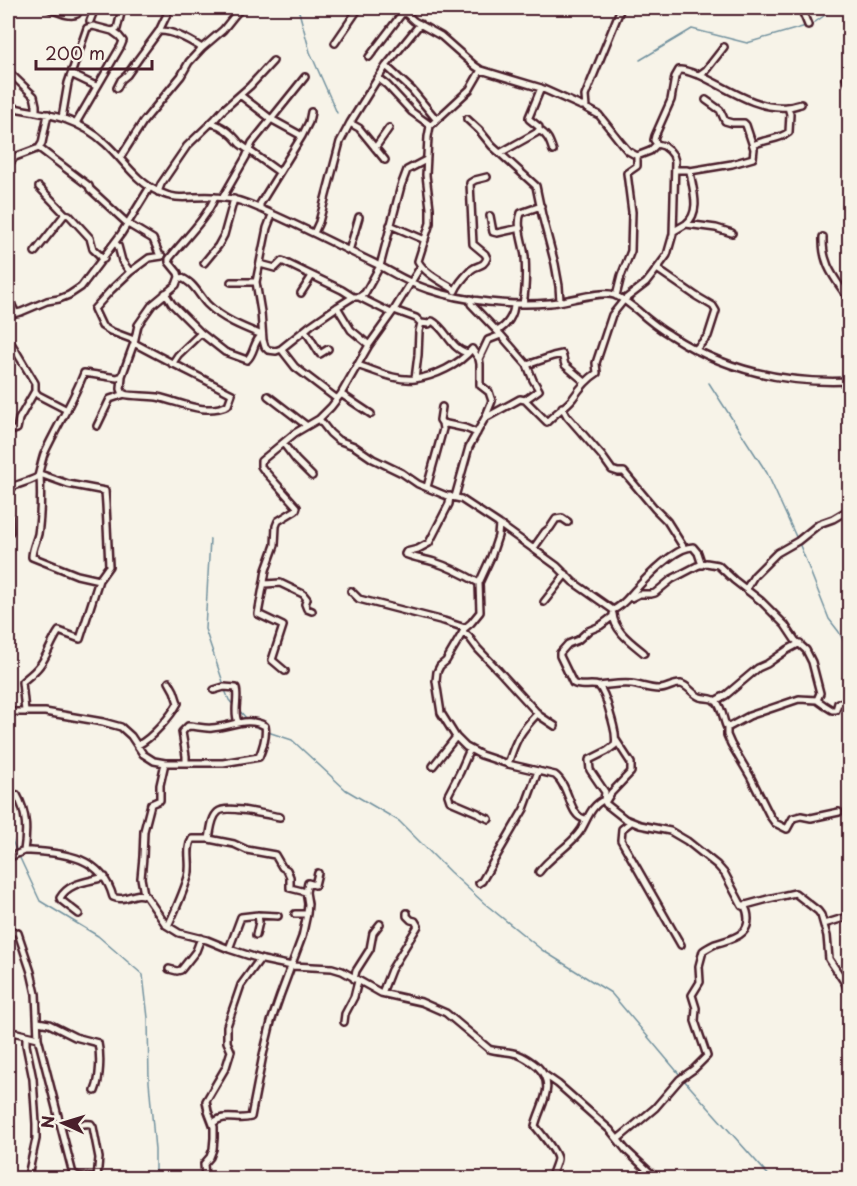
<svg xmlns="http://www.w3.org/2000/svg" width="857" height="1186" font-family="'Playpen Sans',sans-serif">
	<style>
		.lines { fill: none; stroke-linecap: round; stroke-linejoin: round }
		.stream { stroke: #73929f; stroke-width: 1.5 }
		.minor-casing { stroke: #4a1f2b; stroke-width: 10 }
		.minor { stroke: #f7f3e8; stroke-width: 5 }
	</style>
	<rect width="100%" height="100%" fill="#f7f3e8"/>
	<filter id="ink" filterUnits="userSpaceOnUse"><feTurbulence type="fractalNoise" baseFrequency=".0167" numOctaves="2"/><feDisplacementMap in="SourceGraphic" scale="12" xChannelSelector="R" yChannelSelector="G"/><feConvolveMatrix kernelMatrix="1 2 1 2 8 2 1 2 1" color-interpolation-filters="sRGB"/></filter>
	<g filter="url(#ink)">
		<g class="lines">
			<path class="stream" d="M298,8L310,52L337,113
				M811,25L835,8
				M640,60L692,29L747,43L806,26
				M709,383L767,473L797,539
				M210,539L205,629L224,685
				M799,543L829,619L839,632L850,655
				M225,690L229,700L234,706
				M238,709L247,719
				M252,725L264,730
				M268,732L292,740L346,790L399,821L450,872L484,903L542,950L611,993L680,1075
				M10,836L17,852
				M19,856L40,901L98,936L143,975L148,1018L149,1082L155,1150V1178
				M683,1079L771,1178"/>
			<defs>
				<path id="minor" d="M48,8C57,11 69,18 77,14L80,8
					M400,8L414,21L441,36L475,66L481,70L541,88L581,106H585
					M801,8L808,25
					M235,15L241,8
					M90,21L95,8
					M420,24L386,66L378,78L387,85L412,112L430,125
					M159,31L170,8
					M335,43L359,8
					M369,57L404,11
					M386,66L412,90L436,119
					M72,70L73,75L96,86
					M8,71L34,96L36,105V112
					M699,75C726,87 756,110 787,107C792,107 797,105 801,104
					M846,78L850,87
					M117,88L121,80L127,75L139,58L159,31C173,30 191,41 202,48
					M240,95L271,119L302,136
					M8,107C45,114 76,116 105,143C123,159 136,182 159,192C171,198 181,198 195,197C213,196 232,197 249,204C291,221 333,243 374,263C392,272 408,283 427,289C465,302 511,306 550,303C566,302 601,290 614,295C623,298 629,304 637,310C647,319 658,328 670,335C724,370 786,384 850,381
					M62,118L68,83L87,28L93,26L112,31L117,29L121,13L124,8
					M467,119L479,130L492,146L536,186L542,215L555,264L559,286L560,301
					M76,123L121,46L123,41L119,36L112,31
					M211,123C222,125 233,135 240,144L279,172
					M350,123L359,128L385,160
					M539,130C548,135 550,142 553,151
					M657,144L654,140L655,136L671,100L675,77L679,70C686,69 692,74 699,75L706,70L724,47
					M753,145C765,139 779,140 789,132L790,114L788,107
					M39,148L89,186L90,189L128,224L153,239L160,256
					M375,148L389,128
					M500,153L536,133L539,130V127L529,119V117L541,88
					M120,158L143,122L181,76L189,62L202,48L223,30L235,15L229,8
					M8,165L15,157L39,148L42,143L48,114
					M675,170H687L690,171C692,188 702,211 686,224
					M690,171L732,164L753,158L754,149L746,125L744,123H732L725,121L720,110L706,100
					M39,187L65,214L69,215L90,238L93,249L104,259
					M158,192L161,184L187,146L215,119L224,109L250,86L273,61
					M223,197L246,157L252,143L305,77
					M260,209V204L302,136L309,122L311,112
					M272,215L267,228L256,282L261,312L263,340L265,347L268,350L276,351L281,349L311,325L337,307L353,297H359L365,293L380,266L401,186L407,170L426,160
					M490,216L493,232L497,233L520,228
					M390,225L425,240
					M674,231L686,224L716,228L732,233
					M314,233L319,222L340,142L350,123L378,78
					M823,237C822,266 835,278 850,301
					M115,243L118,246L122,261L130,272L149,258L162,256
					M349,251L359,217
					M35,252L65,214
					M204,263L218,246L224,235L234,199
					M260,264L275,268L282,261L342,290L353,297
					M657,269L696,296L713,306L716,311L708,336L695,350
					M130,272L111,290L94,309L102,326L110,331L134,340
					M179,277C193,281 198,294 207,304C222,319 242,327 262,335C253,341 255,353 247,360L225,352L201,333
					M231,282H256
					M455,290C443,282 425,274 418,261L430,223V208L426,175L428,137L430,126L470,89L481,70
					M455,291C458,284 465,276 471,270C478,264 483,268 487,258L485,254L473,244L470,183L475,180L487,177
					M165,293L172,304L201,333L178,355L172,364
					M301,293L312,276
					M8,296L15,312
					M616,296L621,276L631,251L632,212L627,173L637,166V156
					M359,297L391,313
					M471,299V304L497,331
					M523,304C526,288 526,272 525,256C523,242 516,225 521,213L541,206
					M337,307L351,330L369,345
					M394,310L416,318L421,323L419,331L418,355L415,379C435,376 459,365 472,349L479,359
					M8,315L21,312L47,301L59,299L69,295L81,287L121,234L150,187
					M421,323L429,324L432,321C447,329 451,350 468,353
					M850,326L846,329L850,335
					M305,330L320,354L328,349
					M501,335L527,365L553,356L562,354L565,365L585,382
					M8,338L35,383V391L38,395L67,410
					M134,343C167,361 200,377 232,394L228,405C204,416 181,402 157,397C146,395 134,397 123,394L121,389L122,376L134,343L138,325L152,305L176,285L179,277L178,273L169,262V259C185,238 205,221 215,197
					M281,349L295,367L337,399
					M357,365C376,371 395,381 415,379
					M527,365L533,380L539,390L525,400L547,422C555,413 567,406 573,398C580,388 587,379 597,373L596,363L612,315L624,300L646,283L653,274L667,255L673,234L675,161L673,155L669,150L664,146L657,144L650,151L637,156L628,151L622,144L599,115L586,108L585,96L621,8
					M848,381L850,421
					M341,394L371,414
					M268,396L307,426
					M562,407L567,416L602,456L612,470L618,472H624L655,509L667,521L684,548
					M485,418L520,399L525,400
					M319,419L330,433L338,440L354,446L373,459L402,473L418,484L447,496L461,499L499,524L557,566L573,582L613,610C624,605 629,596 637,588C648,576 676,547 693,547L698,553L702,565
					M442,423L465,428L477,433
					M97,426L110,399L125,394
					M8,432L17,429L19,419L35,391
					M283,443L296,460L312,476
					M40,474L68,484L105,491L106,505L109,566L99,580L77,575L32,557C32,549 36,542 38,534C41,514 41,494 40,474Z
					M427,487L443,429L442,423L440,420L442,407
					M8,489C15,484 34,481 38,476C39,474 42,459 44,454C57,426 73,401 84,373L117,378L122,376
					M450,496L449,504L429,543L418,549L406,552L405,554C414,558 424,559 434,562C450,567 465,575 479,583
					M8,497L10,532
					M455,497L469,447L485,418L492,401L489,392L480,385V364L479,359L488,340L501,335L497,331C507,326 514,315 514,304
					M533,549L545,532L550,528L556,519L562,518L568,522
					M264,582L258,614L283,626L272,660L285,671
					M746,589L754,576L777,553L798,541L819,524L833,519L850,509
					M351,591L359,599L444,621L465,628L471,623L480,612L479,583L491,557L498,536L499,524
					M631,598L639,594H651L655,593L672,579L697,566L706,563L718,565L734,580L761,601L785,625L795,640L806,650L812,662L820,693L817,700
					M544,602L566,574
					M312,611L307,609L305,604L307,599L303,594L280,583L265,584L264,582L266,570L275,545L276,526L278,521L296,510L297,507L263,469L261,466V461L295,433L319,419L331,407L341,394L369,345L394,310L421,266
					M613,614C614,631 632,643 644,653
					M612,617L600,626L588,631L578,640L568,644L560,653V656L573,683C581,688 590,683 599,686C607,696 608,708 612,720C614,729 617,735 615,745L607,751L589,760L590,770L605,792L604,800L606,804L625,819L640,825L670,831L687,841L717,865L725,874L742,906L768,899L795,893L818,911L821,915L827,936L829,959L845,983L850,997
					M464,629L463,632L469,637L478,649L499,671L540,716L555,726
					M463,632L446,661L440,666L437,672L436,681L441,713L456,737L466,747L481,755L508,764
					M599,686C610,685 620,683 631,684C640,685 649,689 658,689C666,690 673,683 681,684C689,686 692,694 700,697C705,699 713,697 717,702C723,710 723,720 727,728L749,716L799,699L817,700L824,705L832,710H836L838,703H850
					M214,690L224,687L236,688C239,700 233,711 238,722
					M715,701L726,695L758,668L767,664L787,650L800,643
					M25,711L22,682C28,677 35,672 40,665C48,655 51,642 59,631L80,639L99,580
					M8,712H45L103,722L121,727L131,736L143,754L154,761L165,763L160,785V800L151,804L144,831L143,857L141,878L144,894
					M538,713C520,732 516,739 508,764L555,775C570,786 569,817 585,819
					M727,728V735L731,744L750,776L770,816L775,823L787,829L793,818L801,816L811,818L839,812
					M138,745C151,739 171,716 178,703L174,691L169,682
					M470,749L460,772L448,795L450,801L478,813L480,815L489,819
					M165,763H186V756L182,732L188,726C196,726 205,729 212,728C230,727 248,716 265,726C267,736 263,747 259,757L223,763H186
					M433,766L456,737
					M8,799L17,795C27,813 27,831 24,851
					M606,801L611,793L631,772V763L616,740
					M631,822L622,829L621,840L681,945
					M209,839L234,844L247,850L275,855L282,867L287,870L290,877V888L306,892
					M8,858L24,851H30C66,853 102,857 113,897C126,903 134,890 146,896L166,925L179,933L207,940L229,949L263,960L292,966L332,968L342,971L381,993L421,1002L446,1013L489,1049C498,1052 508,1051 517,1054C525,1057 532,1062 538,1067C557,1086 540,1105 535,1126C540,1132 557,1153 557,1159C556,1165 552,1172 551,1178
					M539,872C550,856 570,847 581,830C587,820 592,804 604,800
					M479,883L482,881L524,809L538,771
					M79,914L61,900L60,898C69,882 88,882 105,877
					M295,914H307
					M824,924L850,916
					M168,926C175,911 183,893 188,877C192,864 185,850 192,839H209C211,830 211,818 218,812C226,804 267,815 280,817
					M8,931L10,930L18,933L31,972L36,994L38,1038
					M256,935L259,922L258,915
					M229,949L241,917L258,915L278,916
					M169,969L177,971L181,970L196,951L201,938
					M354,979L356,971L370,949L373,933L380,924
					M382,993L391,970L418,926L415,921L411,920L407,916V913
					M38,1022L49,1024L75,1037L98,1043C101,1056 100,1079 95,1091
					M344,1022L345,1014L354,997L358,981
					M8,1033H17L38,1038L74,1178
					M26,1036V1045L33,1079L36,1124V1139L29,1171
					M545,1075L558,1084L610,1130L626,1150L656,1178
					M62,1122C70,1129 81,1122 91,1124L93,1127L99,1158L97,1178
					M213,1123C225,1113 237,1121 251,1117L263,1055L271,1022L280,996L302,937L307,914L308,904L306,892L308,883L315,885L318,873
					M618,1139L655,1108L680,1079L694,1069L707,1056L695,1021L696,1008L692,995L700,982L699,966L703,951C707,948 711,946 715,944C724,941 736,939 743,932C750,925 749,913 744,905
					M73,1173C79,1179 88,1176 96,1178
					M205,1178L204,1164L210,1157L213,1149L214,1138V1127L208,1111L206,1101L226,1067L231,1051L227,1042V1026L241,985L260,959"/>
			</defs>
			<use href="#minor" class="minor-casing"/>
			<use href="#minor" class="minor"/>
		</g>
	</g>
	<rect width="857" height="1186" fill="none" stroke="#f7f3e8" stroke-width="30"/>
	<rect x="15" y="15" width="827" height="1156" fill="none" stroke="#4a1f2b" stroke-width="2" filter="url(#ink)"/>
	<g transform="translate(63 1123) rotate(274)" stroke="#f7f3e8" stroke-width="4.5" paint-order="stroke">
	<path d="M0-4.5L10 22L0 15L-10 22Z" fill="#4a1f2b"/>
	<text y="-9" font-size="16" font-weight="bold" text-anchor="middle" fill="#4a1f2b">N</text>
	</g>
	<path d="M36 60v9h116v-9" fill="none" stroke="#4a1f2b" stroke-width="3"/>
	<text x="45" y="60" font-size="18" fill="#4a1f2b" stroke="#f7f3e8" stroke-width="4.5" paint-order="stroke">200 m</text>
</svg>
